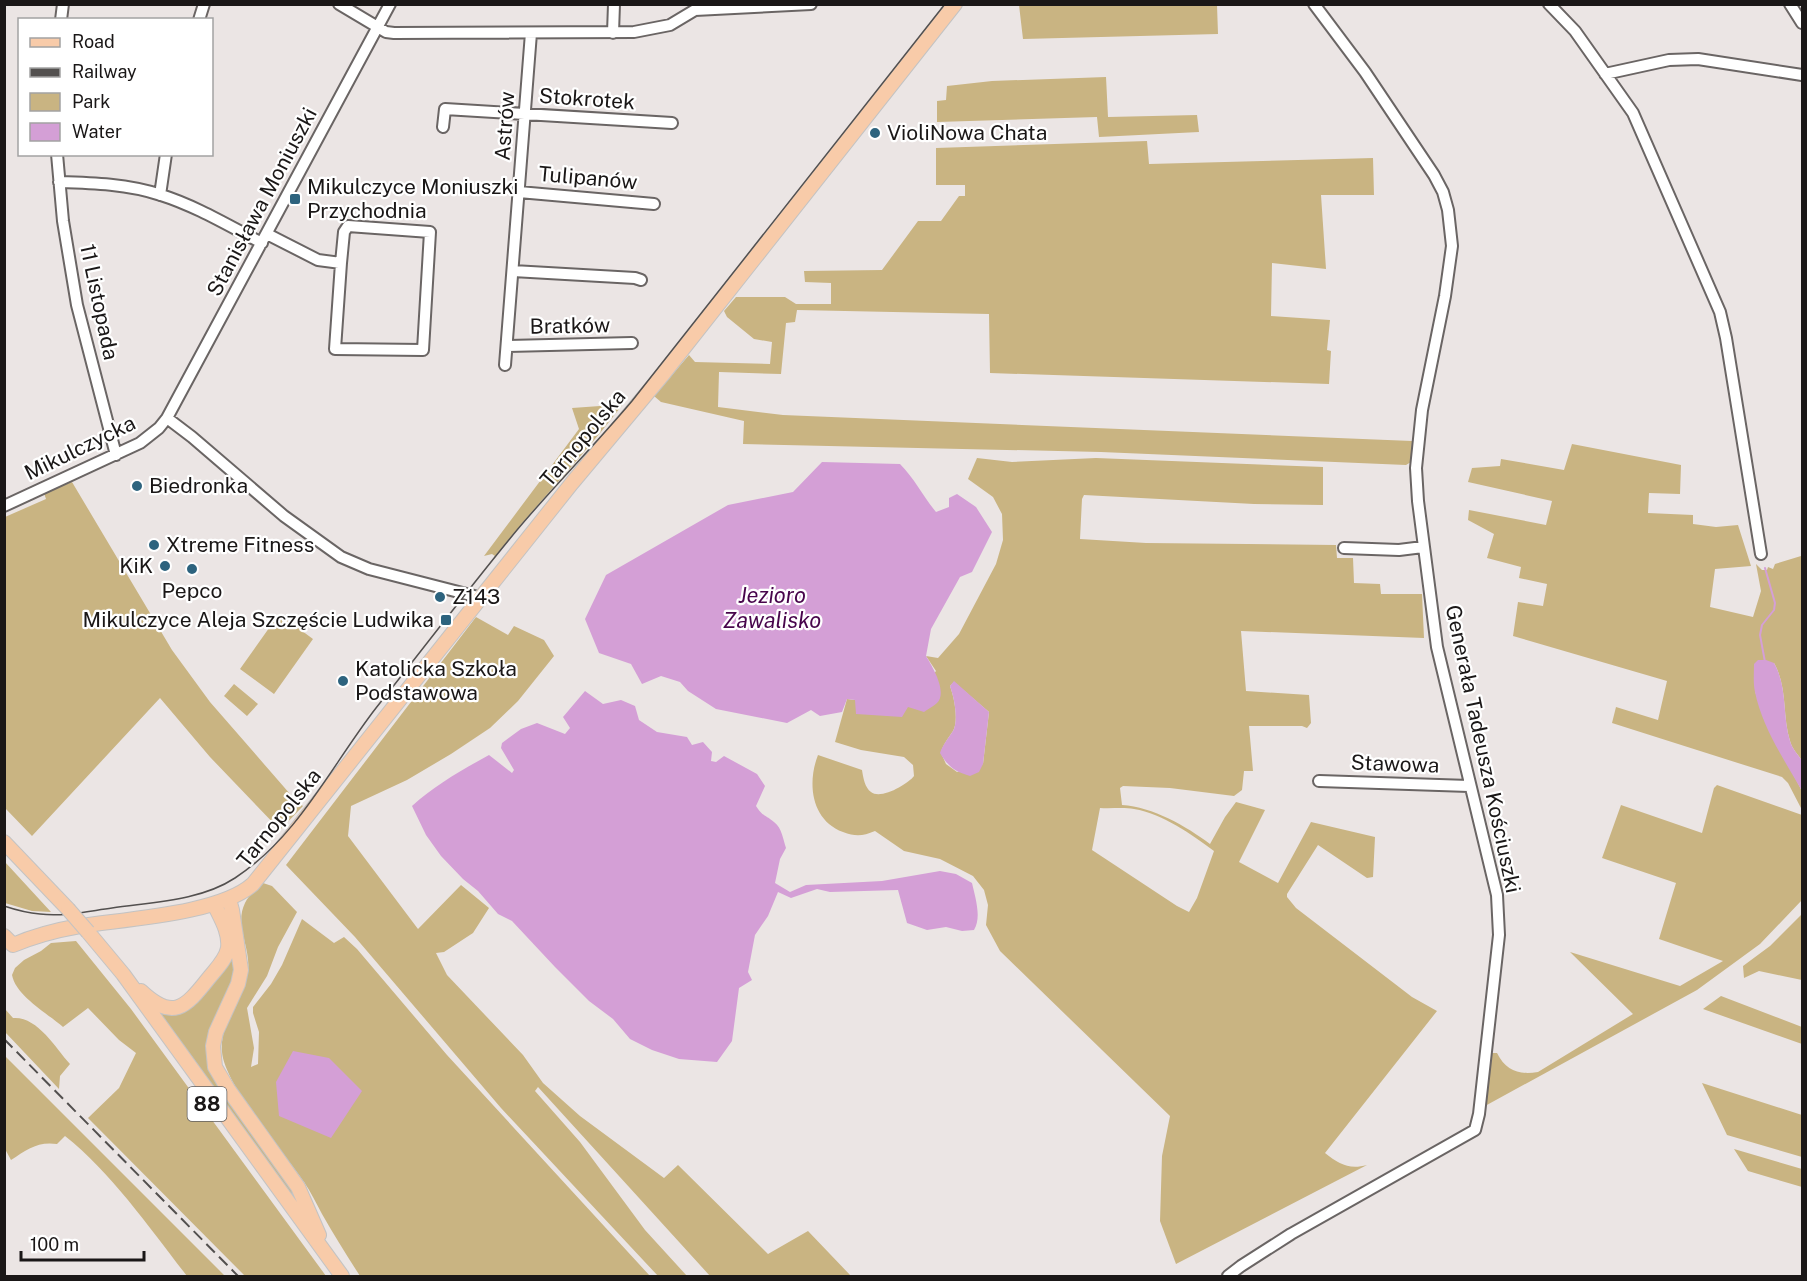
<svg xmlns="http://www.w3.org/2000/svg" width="1807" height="1281" font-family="'Public Sans',sans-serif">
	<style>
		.green { fill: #c9b482; fill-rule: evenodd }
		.water { fill: #d49fd6 }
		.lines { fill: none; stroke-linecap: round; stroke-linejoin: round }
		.stream { stroke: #d49fd6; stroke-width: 2 }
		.minor-casing { stroke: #6a6564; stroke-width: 14 }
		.major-casing { stroke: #c3c3c3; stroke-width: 16 }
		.minor { stroke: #fff; stroke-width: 10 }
		.major { stroke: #f8cba9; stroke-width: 14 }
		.tram { stroke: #53504f; stroke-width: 1.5 }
		.rail { stroke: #53504f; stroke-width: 2; stroke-dasharray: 12 6; stroke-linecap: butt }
		.major-bridge-casing { stroke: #c3c3c3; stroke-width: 16; stroke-linecap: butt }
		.major-bridge { stroke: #f8cba9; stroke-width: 14 }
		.poi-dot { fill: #2d637e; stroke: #fff; stroke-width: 2 }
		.labels { text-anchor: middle; stroke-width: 4.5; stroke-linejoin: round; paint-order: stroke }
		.shield { fill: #fff; stroke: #5f5d5d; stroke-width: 1.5 }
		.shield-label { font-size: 20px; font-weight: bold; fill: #1a1717 }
		.street-label { font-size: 21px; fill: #1a1717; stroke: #fff }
		.poi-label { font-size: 21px; fill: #1a1717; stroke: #fff; text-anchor: start }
		.water-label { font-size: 22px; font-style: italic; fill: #48054c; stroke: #fff }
	</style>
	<rect width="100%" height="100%" fill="#ebe5e4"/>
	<path class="green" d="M1019,5H1217L1218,34L1023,39Z
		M1106,77L1108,117L1197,115L1199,132L1099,137L1097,117L937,122V101L946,100L947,86L992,81Z
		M1147,141L1149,164L1373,158L1374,195H1321L1326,269L1272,263L1271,316L1330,320L1327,350L1331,351L1329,384L990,373L989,314L797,310L795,322L786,323L781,374L719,372L718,407L783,415L1412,441L1411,462L1406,465L1101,452L743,444L744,421L661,402L654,396L689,355L695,362L770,364L772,342L754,339L727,317L724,311L736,297H785L796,304H831V283L805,282L804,271L882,270L918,221H941L959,196H965V185H936V148Z
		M620,401L623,404C583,457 536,504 495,556L492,554L484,556L579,429L572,408L614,405Z
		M1572,444L1681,465L1680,494L1649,493L1648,513L1693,515V524L1716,527L1738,525L1751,566L1715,569L1710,607L1753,617L1761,591L1756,564L1762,570H1767L1768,567L1773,569L1775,564L1801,556L1802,532V761C1798,754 1792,749 1790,741C1782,715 1788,688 1774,663L1755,691L1764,719L1802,791V810L1788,783L1782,777L1612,723L1616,707L1658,720L1667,681L1513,636L1518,602L1543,606L1547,584L1519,578L1521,567L1487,558L1494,534L1468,520L1469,510L1546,525L1552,501L1468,482L1472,468L1500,466L1501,459L1564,470Z
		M977,458L1012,462L1096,458L1323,467V505L1254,504L1084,495L1082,499L1080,539L1146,543L1336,545L1337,558H1353L1354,583L1380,584L1381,594H1422L1424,638L1241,631L1246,691L1309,695L1311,723L1307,728L1302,726H1249L1253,771H1244L1242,790L1234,796L1170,788L1123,786L1120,788L1122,805C1153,807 1186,826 1210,844L1225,817L1236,802L1265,810L1239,862L1278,883L1311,822L1375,837L1373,877L1367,878L1318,845L1287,894V897L1296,908L1412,997L1437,1011L1325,1153C1339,1164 1349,1170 1367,1165L1176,1264L1160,1221L1162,1156L1170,1116L1000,951L986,925L988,905L984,890L973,876L940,859L904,851L875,831C863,836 856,837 843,832C811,820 807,783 818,755L862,770C863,777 865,788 871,792C881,800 908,784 914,776L913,765L904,757L861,750L835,742L847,699L908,707L936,671L926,656L938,658L959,634L996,564L1003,540L1002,514L993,497L968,479ZM954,682L989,712L983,764L957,772L946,764L941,753C943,744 948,739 953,731C959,720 954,697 950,686ZM1100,808C1111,809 1123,807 1134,809C1163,814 1191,834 1214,851L1197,898L1189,912L1177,906L1092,850Z
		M72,482L172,650L210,702L297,802L303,806L280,830L210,757L160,698L32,836L5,808V517L46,499L44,493Z
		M279,614L313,639L274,694L240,669Z
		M476,617L508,635L514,626L544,640L554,656L518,701L490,728L451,754L407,780L351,806L348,836L418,929L461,885L489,908L473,933L444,952L436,953L447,975L523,1055L543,1083L580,1116L664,1178L678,1165L768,1254L808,1231L851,1276H710L538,1087L535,1091L580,1142L645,1230L687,1276H658L501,1108L355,937L286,865Z
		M234,684L258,704L247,716L224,696Z
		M1717,785L1802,815V900L1760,944L1697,990L1485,1106L1491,1053H1497C1506,1071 1519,1075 1538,1072L1633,1014L1570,952L1680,986L1723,961L1659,939L1676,883L1602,858L1621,805L1702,833L1714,788Z
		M5,862L51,912L32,911L5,903Z
		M263,883L272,886L297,912L278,947L267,976L247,1008L254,1048L251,1067L258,1064L259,1032L253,1013V1007L271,984L282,965L302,919L334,943L344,937L357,949L447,1055L650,1276H360C347,1256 334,1235 322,1214C316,1203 311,1192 304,1182C283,1151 225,1086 222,1052C219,1023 244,999 248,970C251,948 234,925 245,903C248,896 257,889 263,883Z
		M223,910L226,911L237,968L209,1056L289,1181L302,1214L156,1010L165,1012L225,965Z
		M1802,914V980L1759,971L1744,978L1743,966L1770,946Z
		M76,941L131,1009L326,1276H245L88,1118L119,1088L136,1053L119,1040L88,1008L63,1027C47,1013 16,996 12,975L15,968L24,960L41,951L51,943Z
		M1721,996L1802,1027V1044L1703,1009Z
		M5,1009L13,1018C37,1016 55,1047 70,1064L60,1076L59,1089L5,1032Z
		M4,1055L225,1276H187C151,1230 111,1172 65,1136L57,1144C38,1141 26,1150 11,1160L5,1149Z
		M1702,1083L1802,1115V1157L1727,1135Z
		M1734,1149L1802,1169V1187L1748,1171Z"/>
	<path class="water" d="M822,462L900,464C914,478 923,496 936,512L949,507V498L957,494L976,507L992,532L972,572L960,577L931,629L926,656C932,666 948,692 937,703C934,706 928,709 924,712L908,707L902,717L856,714L855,700L847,699L842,712L820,716L811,710L787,723L716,709L688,691L680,682L661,676L642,684L631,664L599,653L585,619L606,575L728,505L793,492Z
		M1758,660H1766L1774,663C1788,688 1782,715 1790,741C1792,749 1798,754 1802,761V791C1785,761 1762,727 1755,692C1753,683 1754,673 1754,664Z
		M954,681L989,712L983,764L979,772L970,776C956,772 948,767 940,753C943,744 948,739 953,731C959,720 954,697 950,686Z
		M585,691L603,704L621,700L635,706L639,720L657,732L687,737L692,745L703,742L712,752L711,761L716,762L724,756L757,774L765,786L756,806C763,817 766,815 774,822C782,828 783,839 786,848L780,859L775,883L790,892L806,885L882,881L940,871L956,874L972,883C975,897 982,917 974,930L962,931L946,927L927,930L907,923L898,890L830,892L817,889L791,898L778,892L768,916L755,935L748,972L752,980L739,988L732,1041L717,1062L679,1059L652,1050L630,1039L613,1019L589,1001L555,967L512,921L498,914L478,891L463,879L441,856L426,835L412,806C435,785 462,770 489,755L512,773L514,770L501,748L502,743L521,729L537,723L565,734L570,728L563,717Z
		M293,1051L329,1058L362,1091L331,1138L279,1116L276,1082Z"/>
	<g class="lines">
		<path class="stream" d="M1765,662L1760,635L1762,625L1774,610L1775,603L1765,568"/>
		<defs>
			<path id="minor" d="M339,4L386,32L394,33L634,32L670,25L695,10L811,4
				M1549,4L1575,31L1633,113L1720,312L1726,338L1761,554
				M1790,4L1802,23
				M61,20L63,4
				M199,20L204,4
				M613,33L614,4
				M1605,74L1669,60L1698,59L1802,75
				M443,127L445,109L672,123
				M57,154L63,221L77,305L116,455
				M59,182C93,183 128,184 161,195C196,206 229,226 262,243
				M519,192L654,204
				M160,195L166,154
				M267,234L318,260L341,263L344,232L348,226L430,232L423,350L335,349L341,263
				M513,271L635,278L641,280
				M508,346L632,343
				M505,365L531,33
				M167,418L192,437L284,516L341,557L369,569L482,598
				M4,506L140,443L159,428L167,418L390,4
				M1344,548L1399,550L1423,547
				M1319,781L1469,786
				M1228,1276L1241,1266L1291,1234L1475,1130L1479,1114L1499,935L1497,895L1437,647L1418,501L1416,468L1422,410L1445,296L1452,246L1448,210L1443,192L1434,175L1365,72L1314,4"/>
			<path id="major" d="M4,842L68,909
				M229,899L232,910L241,970L238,984L216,1032L213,1046L215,1067L228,1089L298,1187L319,1235
				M88,932L123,974L342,1276
				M4,936L13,945C34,936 57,930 80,926C125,919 220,914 253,884L572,483L664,373L955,4
				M141,991C173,1021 185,1008 208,979C215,970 226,960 228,948C230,932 220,917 214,904"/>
		</defs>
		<use href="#minor" class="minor-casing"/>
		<use href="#major" class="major-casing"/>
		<use href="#minor" class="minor"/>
		<use href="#major" class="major"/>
		<path class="tram" d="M4,906C16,910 28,913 40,914C63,917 89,911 112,908C152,902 200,901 235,878C298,837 331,766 376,708C423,649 469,588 517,530C554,486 595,445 632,401L945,4"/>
		<path class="rail" d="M4,1039L238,1276"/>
		<defs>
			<path id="major-bridge" d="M68,909L88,932"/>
		</defs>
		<use href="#major-bridge" class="major-bridge-casing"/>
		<use href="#major-bridge" class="major-bridge"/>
	</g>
	<g class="poi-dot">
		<circle cx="875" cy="133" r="6"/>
		<rect x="289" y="193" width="12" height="12" rx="3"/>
		<circle cx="137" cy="486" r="6"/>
		<circle cx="154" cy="545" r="6"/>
		<circle cx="165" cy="566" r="6"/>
		<circle cx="192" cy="569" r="6"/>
		<circle cx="440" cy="597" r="6"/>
		<rect x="440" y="614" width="12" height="12" rx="3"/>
		<circle cx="343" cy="681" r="6"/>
	</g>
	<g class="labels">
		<rect class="shield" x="187.5" y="1087" width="39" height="34" rx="4.5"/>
		<g class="shield-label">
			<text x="207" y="1111">88</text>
		</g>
		<g class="street-label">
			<text transform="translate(587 99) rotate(4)" y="7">Stokrotek</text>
			<text transform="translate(505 126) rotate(-86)" y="7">Astrów</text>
			<text transform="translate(588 178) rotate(5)" y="7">Tulipanów</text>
			<text transform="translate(262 202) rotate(-62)" y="7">Stanisława Moniuszki</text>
			<text transform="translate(99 302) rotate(78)" y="7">11 Listopada</text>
			<text transform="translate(570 326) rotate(-1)" y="7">Bratków</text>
			<text transform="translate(583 438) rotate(-50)" y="7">Tarnopolska</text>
			<text transform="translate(80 448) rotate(-26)" y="7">Mikulczycka</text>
			<text transform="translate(1483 749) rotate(78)" y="7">Generała Tadeusza Kościuszki</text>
			<text transform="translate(1395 764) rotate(2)" y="7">Stawowa</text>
			<text transform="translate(279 818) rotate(-51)" y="7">Tarnopolska</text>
		</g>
		<g class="poi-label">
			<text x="887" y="140">VioliNowa Chata</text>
			<text x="307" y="194">Mikulczyce Moniuszki<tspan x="307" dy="24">Przychodnia</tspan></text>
			<text x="149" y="493">Biedronka</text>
			<text x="166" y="552">Xtreme Fitness</text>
			<text x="153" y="573" text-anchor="end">KiK</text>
			<text x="192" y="598" text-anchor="middle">Pepco</text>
			<text x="452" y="604">Z143</text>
			<text x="434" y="627" text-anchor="end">Mikulczyce Aleja Szczęście Ludwika</text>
			<text x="355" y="676">Katolicka Szkoła<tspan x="355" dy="24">Podstawowa</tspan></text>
		</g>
		<g class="water-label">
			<text x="772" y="603">Jezioro<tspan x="772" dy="25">Zawalisko</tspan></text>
		</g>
	</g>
	<rect width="1807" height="1281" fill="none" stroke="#1a1717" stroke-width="12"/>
	<rect x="18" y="18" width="195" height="138" fill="#ffffff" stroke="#a3a2a2" stroke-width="1.5"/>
	<rect x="30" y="38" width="30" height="9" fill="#f8cba9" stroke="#a3a2a2" stroke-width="1.5"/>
	<text x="72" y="48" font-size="18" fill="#1a1717">Road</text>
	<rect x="30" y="68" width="30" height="9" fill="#53504f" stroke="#a3a2a2" stroke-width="1.5"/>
	<text x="72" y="78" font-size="18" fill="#1a1717">Railway</text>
	<rect x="30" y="93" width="30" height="18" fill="#c9b482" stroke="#a3a2a2" stroke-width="1.5"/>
	<text x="72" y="108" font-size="18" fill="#1a1717">Park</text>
	<rect x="30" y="123" width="30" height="18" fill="#d49fd6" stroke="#a3a2a2" stroke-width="1.5"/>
	<text x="72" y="138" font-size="18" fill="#1a1717">Water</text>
	<path d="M21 1251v9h123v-9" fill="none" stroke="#1a1717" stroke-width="3"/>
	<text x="30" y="1251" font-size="18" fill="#1a1717" stroke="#ffffff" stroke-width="4.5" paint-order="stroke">100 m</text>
</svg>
